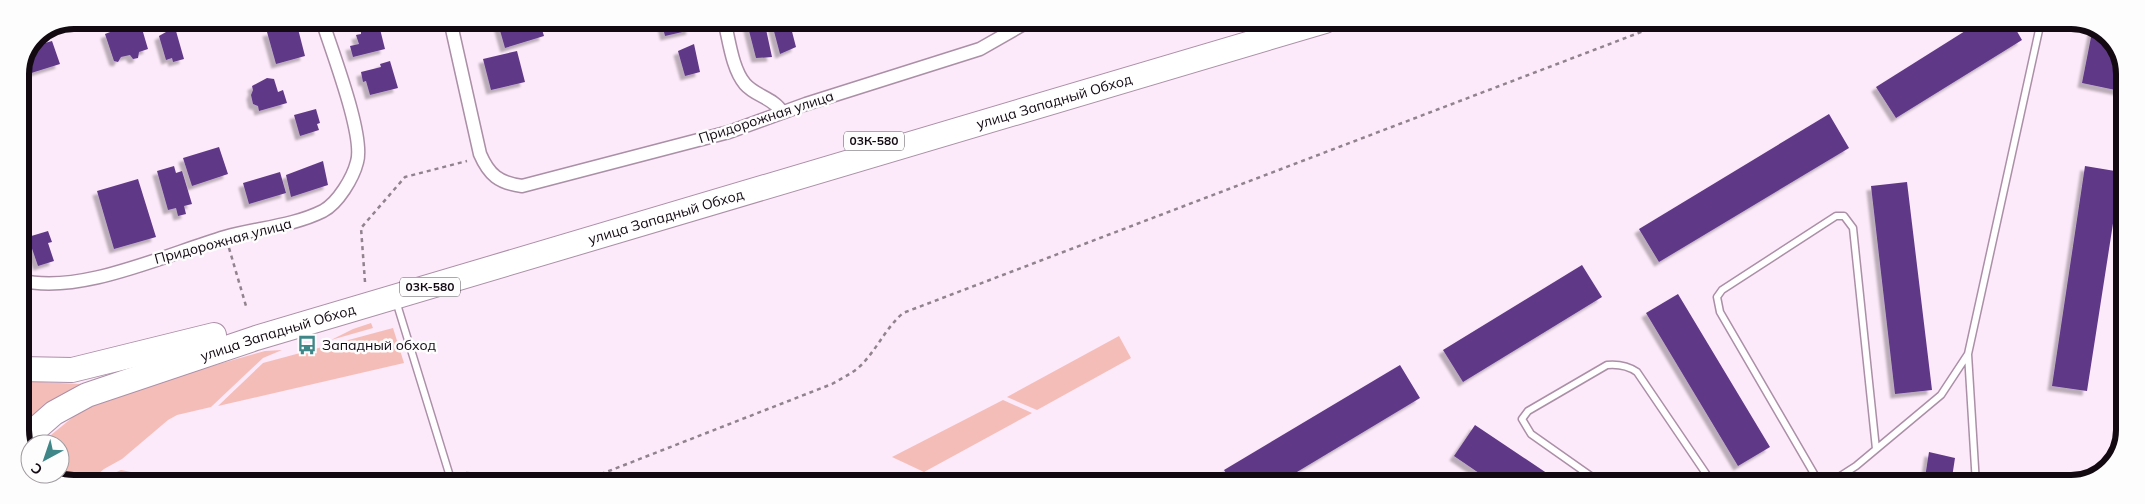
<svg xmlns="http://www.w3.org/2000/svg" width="2145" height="504" font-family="Mulish,sans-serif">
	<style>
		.green { fill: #f5bdb8 }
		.building { fill: #603988; filter: url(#shadow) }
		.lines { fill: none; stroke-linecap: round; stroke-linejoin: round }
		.lane-casing { stroke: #ab8fa7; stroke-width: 9 }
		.street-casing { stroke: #ab8fa7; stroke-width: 15 }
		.highway-casing { stroke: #ab8fa7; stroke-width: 26 }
		.path { stroke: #90828e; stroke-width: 2.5; stroke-dasharray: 4 4; stroke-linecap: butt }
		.lane { stroke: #fff; stroke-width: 6 }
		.street { stroke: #fff; stroke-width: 12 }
		.highway { stroke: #fff; stroke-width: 24 }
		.labels { text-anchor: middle; stroke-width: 5; stroke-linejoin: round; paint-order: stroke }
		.shield { fill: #fdfdfd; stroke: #585258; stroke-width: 1 }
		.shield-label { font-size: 12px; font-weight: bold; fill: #120911 }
		.street-label { font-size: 14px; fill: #120911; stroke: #fdfdfd }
		.poi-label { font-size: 14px; fill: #120911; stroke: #fdfdfd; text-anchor: start }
		.rim { fill: none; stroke: #120911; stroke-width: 6 }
	</style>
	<defs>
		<filter id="shadow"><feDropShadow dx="-4.5" dy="4.5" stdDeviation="1" flood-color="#0004"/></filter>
	</defs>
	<rect width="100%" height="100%" fill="#fce9f9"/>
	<path class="green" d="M371,323L373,328L331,340L353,329Z
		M393,328L404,363L218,406L263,363Z
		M1119,336L1131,358L1037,410L1007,397Z
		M282,350L263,358L211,407L177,415L168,420L122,459L104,469L88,483H63L47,474H60V444H40L84,408L127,390L265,351Z
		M20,381L80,384L42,411L20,433Z
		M1003,400L1032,413L924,472L892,457Z
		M121,470L136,473L125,483H100L110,475Z"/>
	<path class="building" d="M497,20H539L544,36L505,48Z
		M661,20H689L691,30L665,36Z
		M757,20H764L772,57L756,58L747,23Z
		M771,20H789L796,47L780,54Z
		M1981,21H2011L2022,40L1896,118L1876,87Z
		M140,22L148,49L139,52L138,58L133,59L130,55L121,57L118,62L114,61L105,34L123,27L124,29L131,27L130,24Z
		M297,25L305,56L276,64L267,32Z
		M2093,27L2112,38L2125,67V92L2082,83Z
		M173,28L176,31L184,59L173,62L172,58L166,60L159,36Z
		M380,29L385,49L353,57L350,46L359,44L356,35L361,34V31Z
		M52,41L60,64L28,74L25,62L31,47Z
		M694,44L700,72L685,76L678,51Z
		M517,51L525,82L491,90L483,59Z
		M390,61L398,88L370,95L366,81L363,82L361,72L381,67L380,64Z
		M267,78L274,79L278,92L283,90L287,103L259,111L258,106L253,104L251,95L253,90L252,86Z
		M316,109L320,123L317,124L319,130L300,136L294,115Z
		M1829,114L1849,148L1659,262L1639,229Z
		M219,147L228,174L192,186L183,158Z
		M323,161L328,185L291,197L286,175Z
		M174,166L176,173L182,171L192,204L184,206L186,214L178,216L176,208L168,210L157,171Z
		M2085,166L2121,172L2087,391L2052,386Z
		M280,172L286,193L249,204L243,183Z
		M138,179L156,237L114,249L97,191Z
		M1907,182L1932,390L1895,394L1871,186Z
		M48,231L52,242L48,243L54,261L38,266L28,237Z
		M1582,265L1602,297L1463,382L1443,350Z
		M1678,294L1770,447L1738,466L1646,313Z
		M1400,365L1420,398L1277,484H1233L1224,470Z
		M1475,425L1563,484H1495L1454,456Z
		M1929,452L1955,458L1951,484H1924Z"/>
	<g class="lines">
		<defs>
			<path id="lane" d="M396,301L452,483
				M1602,484L1531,434L1522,419L1528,411L1607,365C1618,364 1627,365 1637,372L1713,484
				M1820,484L1720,312L1717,297L1722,290L1836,216H1844L1853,228L1876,449
				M1828,484L1856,466L1941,395L1968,354
				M1976,484L1968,354L2041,21"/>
			<path id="street" d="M450,20L480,154C489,175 499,183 522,186L729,132L806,104L980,49L1029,21
				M724,20C729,39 732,69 745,84C755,96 774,98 782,112
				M20,280C78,296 167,254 225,237C257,228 293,226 323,211C338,203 353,178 357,162C365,136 331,49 322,20"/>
			<g id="highway">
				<path d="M20,369L72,370L214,335"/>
				<path id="s1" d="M22,441L54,413L87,395L256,338L1325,21"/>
			</g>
		</defs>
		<use href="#lane" class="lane-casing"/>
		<use href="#street" class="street-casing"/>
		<use href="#highway" class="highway-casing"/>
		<path class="path" d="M229,248L246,306
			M365,282L361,228L405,177L467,161
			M466,473L566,481L591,478L832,384C844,377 857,371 865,361C879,345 887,327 903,313L1670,21"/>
		<use href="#lane" class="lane"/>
		<use href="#street" class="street"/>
		<use href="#highway" class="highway"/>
	</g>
	<defs>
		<symbol id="bus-bare" viewBox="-9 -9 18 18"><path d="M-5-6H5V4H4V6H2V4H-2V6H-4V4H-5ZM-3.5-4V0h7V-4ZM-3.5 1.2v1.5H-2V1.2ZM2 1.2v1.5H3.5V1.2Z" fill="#3e8688" stroke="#fdfdfd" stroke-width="2.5" paint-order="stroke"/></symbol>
	</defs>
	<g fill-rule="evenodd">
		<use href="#bus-bare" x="293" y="331" width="28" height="28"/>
	</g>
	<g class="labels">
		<g class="shield">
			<rect x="844" y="131.5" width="60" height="19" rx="4"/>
			<rect x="400" y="277.5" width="60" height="19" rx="4"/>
		</g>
		<g class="shield-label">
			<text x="874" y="145">03К-580</text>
			<text x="430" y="291">03К-580</text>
		</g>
		<g class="street-label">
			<text dy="5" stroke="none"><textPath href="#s1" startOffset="1091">улица Западный Обход</textPath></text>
			<text transform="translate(766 117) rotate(-18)" y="5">Придорожная улица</text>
			<text dy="5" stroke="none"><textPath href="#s1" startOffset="686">улица Западный Обход</textPath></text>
			<text transform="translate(223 241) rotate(-15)" y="5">Придорожная улица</text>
			<text dy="5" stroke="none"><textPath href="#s1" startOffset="281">улица Западный Обход</textPath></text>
		</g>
		<g class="poi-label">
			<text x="322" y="350">Западный обход</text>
		</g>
	</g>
	<path d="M0 0H2145V504H0ZM74 29H2071A45 45 0 0 1 2116 74V430A45 45 0 0 1 2071 475H74A45 45 0 0 1 29 430V74A45 45 0 0 1 74 29Z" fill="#fdfdfd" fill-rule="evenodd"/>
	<path class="rim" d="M74 29H2071A45 45 0 0 1 2116 74V430A45 45 0 0 1 2071 475H74A45 45 0 0 1 29 430V74A45 45 0 0 1 74 29Z"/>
	<g transform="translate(45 459) rotate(220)"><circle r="24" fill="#fdfdfd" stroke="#9f9b9f"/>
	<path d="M0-4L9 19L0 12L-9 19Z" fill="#3e8688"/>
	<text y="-8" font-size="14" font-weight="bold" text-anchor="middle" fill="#120911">С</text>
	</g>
</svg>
